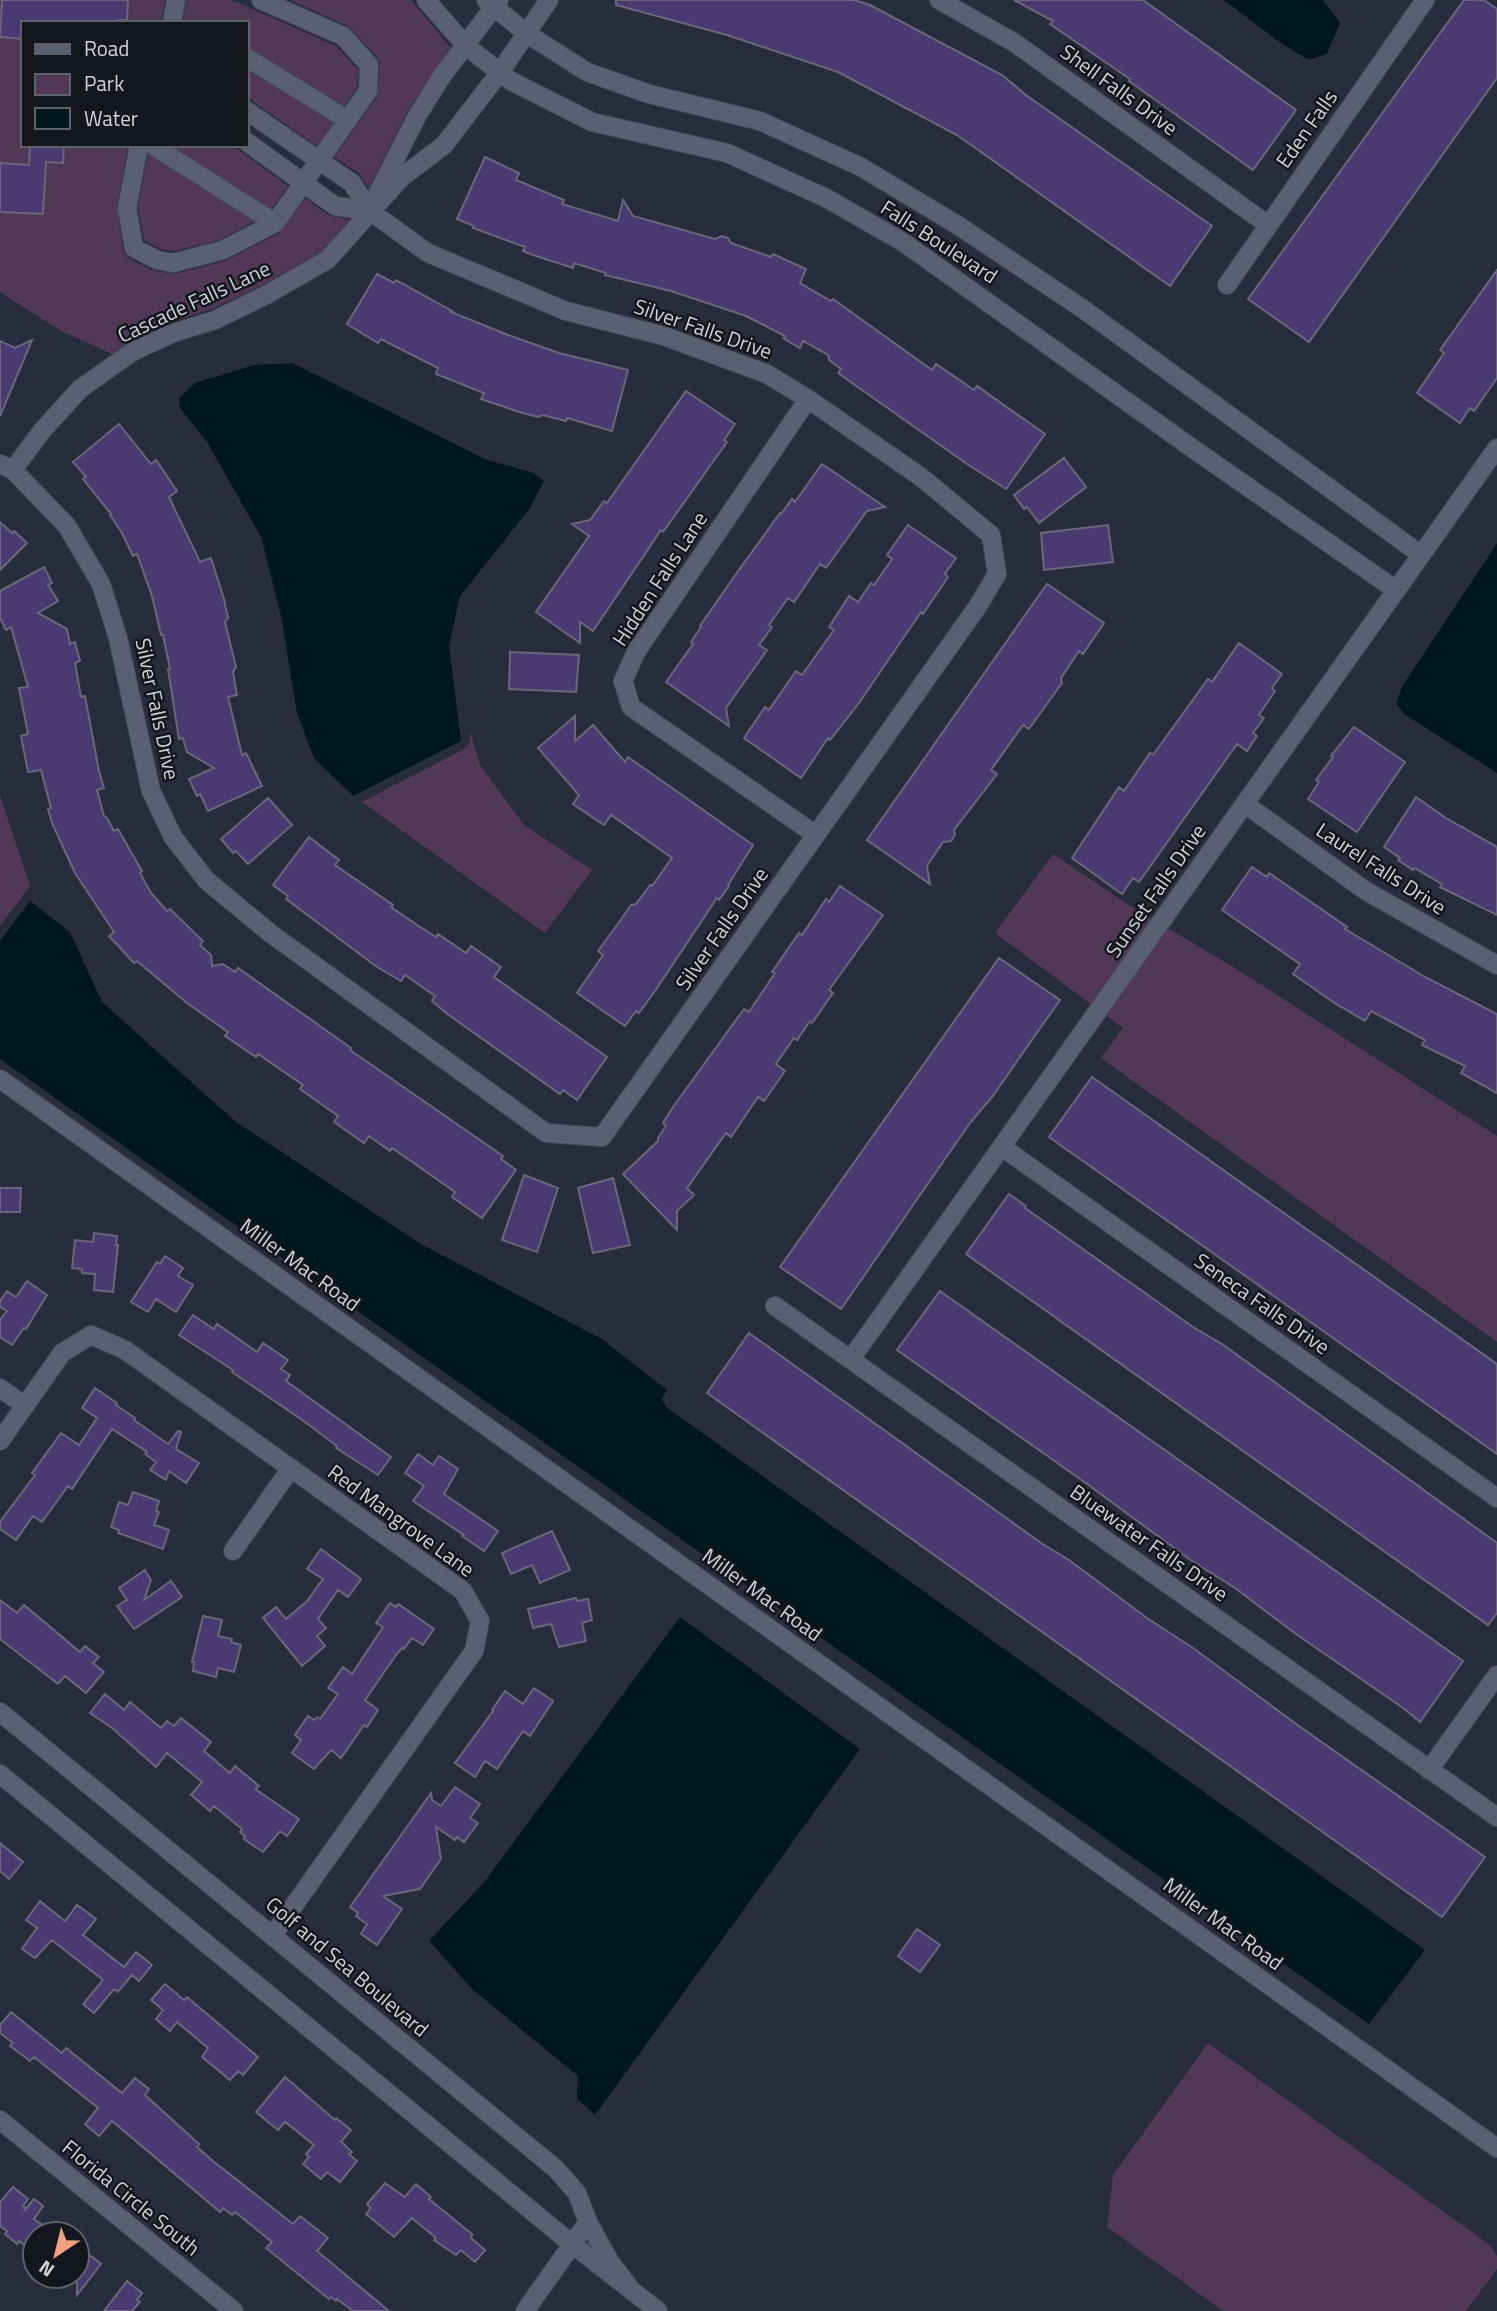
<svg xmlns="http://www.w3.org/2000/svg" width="1497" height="2311" font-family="'Titillium Web',sans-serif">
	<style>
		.green { fill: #513856 }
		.water { fill: #00171d }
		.building { fill: #493b71; stroke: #6b677a; stroke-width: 2 }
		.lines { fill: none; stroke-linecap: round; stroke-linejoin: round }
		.minor-casing { stroke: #454a57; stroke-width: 20 }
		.minor { stroke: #596071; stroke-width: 18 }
		.labels { text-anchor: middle; stroke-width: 5; stroke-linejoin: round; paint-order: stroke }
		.street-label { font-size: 21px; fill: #cdd2db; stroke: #13161d }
	</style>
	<rect width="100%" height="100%" fill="#272d3c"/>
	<path class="green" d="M0,0H165L161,23H23V145H128L117,207L123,250L128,258L151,270L175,274L225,261L279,233L305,198L328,215L349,220L321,252L262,285L212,309L170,322L128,342L112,354L61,331L0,292Z
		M186,0H232L336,46L358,70L357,88L317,146L247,97V23H183Z
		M290,0H411L451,48L408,110L369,188L359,173L334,157L377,97L380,64L377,57L348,26Z
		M150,145H232L288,186L268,214L220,240L174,251L161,249L144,240L138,206Z
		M470,731L480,765L524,825L592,870L545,933L362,802L464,749L470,742Z
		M0,795L30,886L0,926Z
		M1053,854L1132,907L1235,968L1497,1136V1342L1101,1058L1123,1028L995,933Z
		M1208,2043L1490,2245L1497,2256V2269L1466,2311H1223L1107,2227L1113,2175Z"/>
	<path class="water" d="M1224,0H1323L1340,23L1327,54L1309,60L1282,44Z
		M292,363L485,459L534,473L544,481L530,508L460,596L449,646L461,741L353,796L314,758L297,713L282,621L261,537L207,442L180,408L179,398L195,383L254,365Z
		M1497,543V773L1404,714L1396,703L1403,685Z
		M30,901L70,932L102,1002L236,1122L421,1244L602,1339L667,1390L662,1399L666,1407L1425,1950L1369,2024L0,1059V941Z
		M680,1617L860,1749L595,2115L577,2099L578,2076L473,1990L429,1941L485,1881Z"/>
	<path class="building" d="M2,0H128L127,20H117V23H23V39L0,37Z
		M616,0H854L870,5L1002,75L1026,95L1212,226L1170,286L957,135L838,72L727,35L616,5Z
		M1014,0H1143L1296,110L1253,170L1129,81L1130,79L1050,24L1053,21Z
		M1464,0H1484L1497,9V78L1309,342L1248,299Z
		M30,145H64L63,163L46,162L43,214L0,212V163L29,165Z
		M485,157L519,173L516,180L564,200L562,204L618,221L623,200L633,216L715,239L722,236L728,238L731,243L771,257L773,254L806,269L800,283L831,301L833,299L932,370L936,364L974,390L977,386L1045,434L1006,489L967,464L838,373L841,369L829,360L828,355L803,341L800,348L783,338L785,336L746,316L671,291L605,275L606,273L574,263L573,268L533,255L523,251L525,247L473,228L474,226L457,219Z
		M1497,270V378L1474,411L1470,408L1460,423L1417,393L1444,353L1440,350Z
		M377,274L394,283L396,280L452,311L451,312L508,335L559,353L628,370L612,431L567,418L566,421L543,415L538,417L519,412L481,399L484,393L436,374L438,368L381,339L378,343L347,324Z
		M32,340L0,416V341L15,348Z
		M686,391L735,424L724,440L727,442L663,532L661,530L593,631L580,622V643L536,612L589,536L572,524L590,520L604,501L607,503Z
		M119,424L151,464L156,460L177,491L169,497L200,562L211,558L224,599L228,618L225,622L236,667L233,672L237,695L228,697L242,755L246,753L262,786L208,811L200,794L197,796L189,779L214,768L187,752L183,738L179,739L168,669H170L163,635H161L152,596L137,554L133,556L122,533L110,515L111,514L83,479L86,477L73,462Z
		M1064,458L1086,487L1039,523L1027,507L1024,509L1014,495Z
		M822,464L885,507L867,511L826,568L820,564L794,602L788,598L769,625L772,627L759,645L767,650L726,708L729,726L666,682L693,644L691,642L701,627L700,626L736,574L780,513L781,514L792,499L795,502Z
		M0,522L12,533L14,531L27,543L0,570Z
		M908,525L956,558L945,574L948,577L923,614L921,612L859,703L830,740L828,738L801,778L744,738L765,707L769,710L796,671L802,675L834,630L829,627L849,596L858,602L871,583L874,585L892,559L887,555Z
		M1108,525L1113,562L1044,570L1041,533Z
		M44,567L52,583L48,585L58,601L38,613L67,629L70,644L75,642L80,661L75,663L81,697L85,696L99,771L104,788L97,790L104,816L107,818L114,831L118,829L142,871L140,873L151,893L167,911L170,909L203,941L200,945L211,955L212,966L223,964L235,972L238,968L351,1048L350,1050L503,1156L501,1159L516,1170L482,1218L452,1197L455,1192L392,1148L390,1151L369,1136L364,1143L334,1122L338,1116L300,1089L303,1085L258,1054L256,1057L225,1036L228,1032L187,1003L137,961L134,963L109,936L114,932L75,873L52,823L48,809L51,808L41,770L28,772L21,736L28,734L19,688L28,687L11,627L6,630L0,618V591Z
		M1047,584L1104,623L1083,654L1079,651L1061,678L1062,683L1029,729L1023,725L991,770L997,774L954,830L955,835L951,841L943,842L927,866L930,884L867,840Z
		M1239,643L1282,674L1272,688L1275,691L1259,715L1264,718L1253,733L1257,736L1247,751L1237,744L1139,882L1133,878L1122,894L1072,858L1119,787L1124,791L1150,753L1153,755L1208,679L1212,682Z
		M510,652L579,655L576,692L509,689Z
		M575,716V741L593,725L625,762L628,757L753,845L728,885L729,886L719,900L717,898L655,991L639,1013L636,1011L625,1026L577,993L603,955L598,951L620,921L631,905L636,904L650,885L652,886L672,858L611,815L604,825L573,804L579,795L538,748Z
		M1354,727L1405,762L1357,832L1308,799L1319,782L1316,780L1333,757L1331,756Z
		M1416,797L1446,818L1497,847V915L1440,887L1442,884L1414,868L1413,870L1398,860L1400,858L1384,847Z
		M268,798L292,825L248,864L236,851L233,853L221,839Z
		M309,837L339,860L335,865L393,905L391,907L417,925L436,937L438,934L466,953L471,946L501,967L494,977L607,1057L577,1100L563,1090L560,1094L446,1013L432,1001L435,996L405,975L401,981L377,967L286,899L288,896L273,885Z
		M1252,867L1267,877L1269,873L1347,927L1345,929L1425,977L1497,1014V1093L1461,1073L1465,1066L1422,1045L1425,1040L1371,1011L1365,1021L1333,1002L1293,974L1300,964L1222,910Z
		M840,886L883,915L829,990L833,993L812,1023L810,1021L797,1040L794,1038L776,1064L785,1071L764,1101L758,1097L731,1137L726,1133L687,1188L694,1195L677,1211V1230L623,1174L658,1141V1138L666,1126L663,1123L673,1107L744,1009L749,1012L775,973L772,972L799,933L802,935L826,899L829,902Z
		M999,958L1060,1000L992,1097L970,1123L841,1309L780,1267Z
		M1092,1077L1497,1364V1454L1049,1137Z
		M524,1175L558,1188L537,1252L502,1240Z
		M613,1178L630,1245L593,1253L578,1188Z
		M0,1188H21L20,1212H0Z
		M1009,1194L1026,1206L1025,1208L1193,1327L1222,1344L1497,1543V1613L1488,1625L966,1254Z
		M94,1233L117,1236L116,1245H118L113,1292L94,1290L95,1274L82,1273V1269L72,1268L75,1240L93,1242Z
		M165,1256L183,1268L178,1276L193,1285L176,1312L156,1299L148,1312L131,1302L157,1262L160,1264Z
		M27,1281L47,1295L26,1329L24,1328L12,1345L0,1337V1320L7,1311L0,1307V1301L7,1291L16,1297Z
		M940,1291L1463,1661L1420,1722L1403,1708L1296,1634L1235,1588L1189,1559L1083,1481L897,1350Z
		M193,1315L214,1329L217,1324L257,1352L263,1343L288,1360L281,1369L290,1375L286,1381L391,1457L378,1475L336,1448L337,1446L305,1422L232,1372L233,1370L179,1335Z
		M749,1333L1041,1543L1069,1560L1147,1618L1193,1648L1299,1726L1485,1857L1442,1917L707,1393Z
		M95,1388L117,1403L116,1405L135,1418L134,1420L168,1444L178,1431L181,1432L176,1449L199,1463L186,1483L169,1471L166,1480L150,1470L156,1462L145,1454L147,1452L112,1429L72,1489L68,1486L42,1522L33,1516L16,1540L0,1529V1522L35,1475L32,1473L61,1433L79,1445L97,1418L82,1408Z
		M418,1454L433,1465L439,1456L458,1469L444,1494L498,1531L484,1551L462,1536L464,1535L413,1501L424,1486L405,1473Z
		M133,1492L159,1501L156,1511L159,1512L154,1525L169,1530L163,1549L118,1533L119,1530L111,1527L119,1502L128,1505Z
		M552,1531L570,1570L540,1583L532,1565L511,1574L502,1553Z
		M321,1549L361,1579L348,1597L338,1590L318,1619L326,1628L317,1636L325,1646L302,1666L263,1618L276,1607L286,1619L307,1601L323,1579L307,1569Z
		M145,1570L151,1580L144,1600L171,1581L182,1597L134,1629L117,1606L127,1600L119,1588Z
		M576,1598L577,1601L588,1599L592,1620L582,1623L586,1641L559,1647L551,1624L533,1628L528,1609Z
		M0,1600L17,1613L24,1605L80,1652L85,1646L99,1657L93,1663L104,1672L86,1693L65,1676L58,1684L0,1639Z
		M390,1603L396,1607L398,1604L434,1629L423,1645L412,1638L404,1649L402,1648L396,1655L365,1700L378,1710L367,1727L364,1725L341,1758L331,1750L314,1769L292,1753L301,1740L295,1735L308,1716L314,1720L317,1717L320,1719L338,1694L328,1688L343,1667L352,1674L383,1627L376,1623Z
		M203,1616L222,1620L218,1636L232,1639L231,1642L241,1645L234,1672L218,1668L216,1677L193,1671L194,1662H192Z
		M534,1688L553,1701L530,1736L523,1731L497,1769L485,1761L475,1777L455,1763L493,1711L492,1710L505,1691L523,1704Z
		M105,1694L124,1710L130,1702L161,1728L167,1721L174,1726L181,1718L211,1742L204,1751L230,1773L235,1766L259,1786L255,1789L299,1819L287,1836L280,1831L263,1852L244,1839L245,1836L240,1832L242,1829L214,1806L210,1811L191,1795L202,1782L167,1753L156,1767L112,1728L90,1713Z
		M455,1787L480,1804L470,1818L478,1823L464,1842L457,1837L455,1840L436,1827L441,1859L420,1889L383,1896L402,1909L377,1945L361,1934L367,1924L356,1916L358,1913L350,1907L431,1793L432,1800L441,1806Z
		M0,1843L23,1862L9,1879L0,1871Z
		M40,1901L65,1921L77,1905L96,1919L83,1935L124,1967L136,1952L152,1965L139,1981L132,1975L118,1992L114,1989L94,2013L83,2004L103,1980L52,1940L35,1958L22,1949L37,1928L26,1920Z
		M917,1929L940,1945L920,1972L898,1956Z
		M165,1984L184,2000L187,1997L258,2057L243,2075L238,2071L230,2080L202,2057L208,2048L177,2022L170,2031L156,2019L163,2010L151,2000Z
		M11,2012L62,2053L66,2048L122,2093L135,2078L149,2089L145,2095L199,2144L197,2147L213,2161L293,2224L300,2216L328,2238L317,2251L389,2311H353L337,2299L336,2301L331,2297L329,2299L266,2248L272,2242L235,2212L232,2215L223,2208L220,2212L112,2121L99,2136L85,2124L98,2108L34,2057L30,2061L10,2046L13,2043L0,2033V2025Z
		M285,2077L335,2120L336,2118L351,2130L341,2142L352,2152L349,2154L357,2161L340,2182L327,2172L321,2179L303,2164L309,2157L306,2154L314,2145L285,2122L278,2130L256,2112Z
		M385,2183L405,2197L416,2184L431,2197L429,2199L472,2234L471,2238L485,2250L475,2262L461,2250L456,2255L434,2240L436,2238L412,2218L394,2237L366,2214L371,2208L367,2204Z
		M13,2187L28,2199L23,2206L26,2208L24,2211L34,2199L43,2206L34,2219L41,2224L24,2245L19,2241L17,2244L5,2234L7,2231L0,2226V2202Z
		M77,2245L101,2264L77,2295Z
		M127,2281L142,2293L137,2300L140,2302L132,2311H104Z"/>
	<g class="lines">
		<defs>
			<path id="minor" d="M426,0L466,46L511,81L592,122L727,153L826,198L903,242L1192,448L1396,590
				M486,0L526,33L587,72L649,94L760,121L861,167L959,226L1083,309L1420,554
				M939,0L1015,43L1268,225
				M172,23L176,0
				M247,58L348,120
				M247,142L335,206L370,211
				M139,145L127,208L134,248L157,260L173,263L223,250L275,223L368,91L369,65L343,36L261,0
				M152,145L275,223
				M377,195L417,116L442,76L499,0
				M1227,285L1425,0
				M808,399L636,652L623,681L631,707L816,835
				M0,464L13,470L67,526L101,584L118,638L151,791L173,837L206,880L270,933L546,1133L602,1137L978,606L997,574L991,535L921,477L808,399L767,374L664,336L566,311L428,253L370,211L352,183L247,111
				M13,470L41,432L80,389L132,352L173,333L215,320L266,295L327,260L402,177L444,145L500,72L549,0
				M1245,804L1366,891L1497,965
				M0,1079L1497,2148
				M1002,1147L1497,1498
				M775,1306L1497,1817
				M851,1359L1497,448
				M0,1388L25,1406
				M0,1441L62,1353L91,1335L125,1350L463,1591L480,1621L474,1651L273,1935
				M233,1551L291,1468
				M0,1712L556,2169L577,2193L588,2222L610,2262L630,2288
				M1429,1770L1497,1675
				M0,1774L572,2244L658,2311
				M0,2120L234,2311
				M525,2311L588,2222"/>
		</defs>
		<use href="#minor" class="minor-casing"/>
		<use href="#minor" class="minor"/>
	</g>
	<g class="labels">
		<g class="street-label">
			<text transform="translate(1119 90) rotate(36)" y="7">Shell Falls Drive</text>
			<text transform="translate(1307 129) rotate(-55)" y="7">Eden Falls</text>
			<text transform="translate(939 242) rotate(33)" y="7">Falls Boulevard</text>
			<text transform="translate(194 302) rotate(-25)" y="7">Cascade Falls Lane</text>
			<text transform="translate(703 329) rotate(19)" y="7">Silver Falls Drive</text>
			<text transform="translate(660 579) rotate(-57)" y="7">Hidden Falls Lane</text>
			<text transform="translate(157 709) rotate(78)" y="7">Silver Falls Drive</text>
			<text transform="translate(1381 869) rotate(33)" y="7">Laurel Falls Drive</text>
			<text transform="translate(1156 891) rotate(-55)" y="7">Sunset Falls Drive</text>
			<text transform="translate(722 929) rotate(-55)" y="7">Silver Falls Drive</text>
			<text transform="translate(300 1265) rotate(36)" y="7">Miller Mac Road</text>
			<text transform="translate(1262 1304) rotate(35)" y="7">Seneca Falls Drive</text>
			<text transform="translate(401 1521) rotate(36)" y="7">Red Mangrove Lane</text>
			<text transform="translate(1149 1543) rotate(35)" y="7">Bluewater Falls Drive</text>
			<text transform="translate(762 1595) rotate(36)" y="7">Miller Mac Road</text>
			<text transform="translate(1223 1924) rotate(36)" y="7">Miller Mac Road</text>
			<text transform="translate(347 1967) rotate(40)" y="7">Golf and Sea Boulevard</text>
			<text transform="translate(131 2198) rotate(39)" y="7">Florida Circle South</text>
		</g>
	</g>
	<rect x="21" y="21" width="228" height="126" fill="#13161d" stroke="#5d6169" stroke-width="2"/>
	<rect x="35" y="44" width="35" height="10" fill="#596071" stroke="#5d6169" stroke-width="2"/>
	<text x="84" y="56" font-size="21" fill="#cdd2db">Road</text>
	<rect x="35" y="74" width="35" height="21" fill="#513856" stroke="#5d6169" stroke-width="2"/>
	<text x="84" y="91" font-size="21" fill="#cdd2db">Park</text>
	<rect x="35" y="108" width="35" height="21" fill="#00171d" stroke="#5d6169" stroke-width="2"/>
	<text x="84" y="126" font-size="21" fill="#cdd2db">Water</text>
	<g transform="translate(56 2255) rotate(215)"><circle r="33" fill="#13161d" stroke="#5d6169" stroke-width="2"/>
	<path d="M0-5L12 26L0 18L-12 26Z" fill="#f2a07f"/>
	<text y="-10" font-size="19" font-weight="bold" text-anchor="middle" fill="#cdd2db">N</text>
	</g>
</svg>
